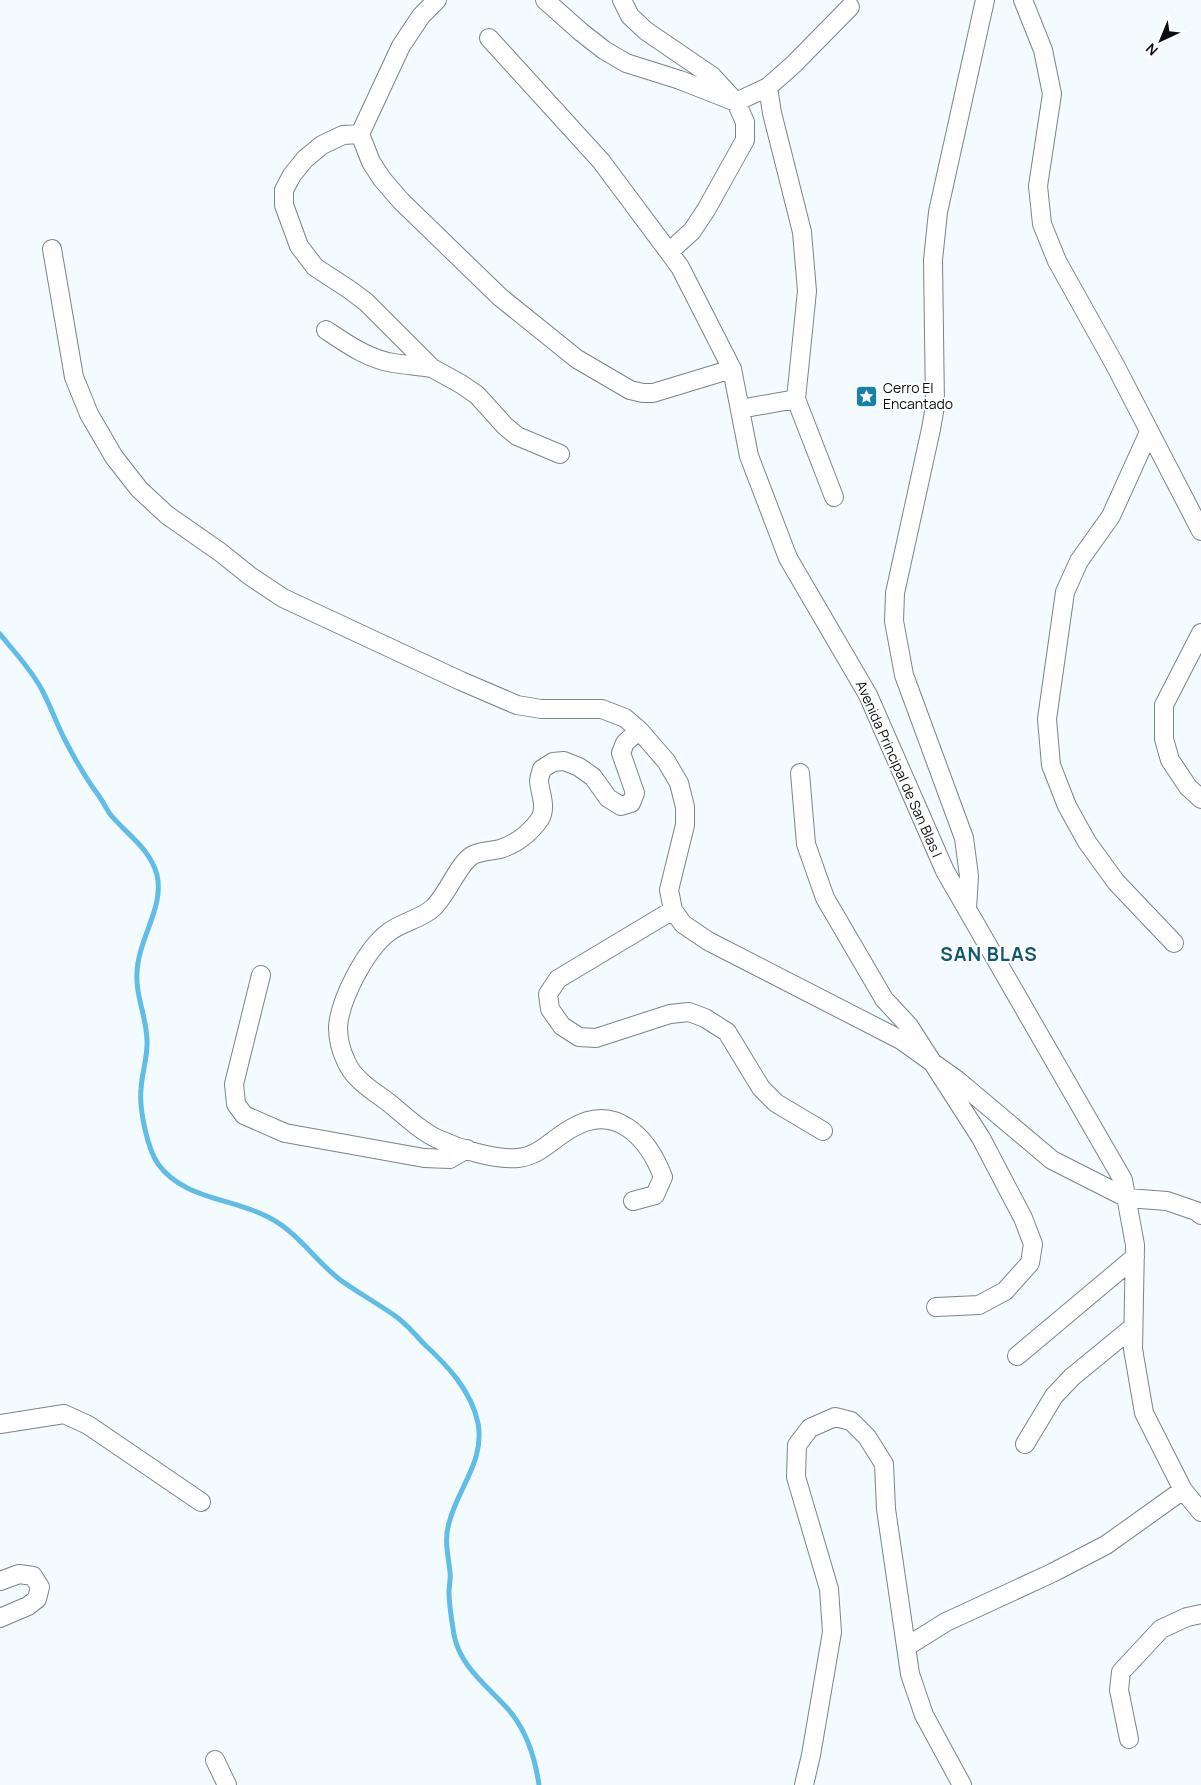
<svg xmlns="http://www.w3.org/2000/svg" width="1201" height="1785" font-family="Manrope,sans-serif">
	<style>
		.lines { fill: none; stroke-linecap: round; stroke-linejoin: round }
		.stream { stroke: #5fbde8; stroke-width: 5 }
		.minor-casing { stroke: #798489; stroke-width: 20 }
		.minor { stroke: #fff; stroke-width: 18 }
		.labels { text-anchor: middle; stroke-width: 4; stroke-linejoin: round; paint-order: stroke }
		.poi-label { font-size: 14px; fill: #090d0f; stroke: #fff; text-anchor: start }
		.street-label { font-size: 14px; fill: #090d0f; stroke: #fff }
		.district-label { font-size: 19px; font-weight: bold; letter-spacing: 1px; fill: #0f5773; stroke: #fff }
	</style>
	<rect width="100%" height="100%" fill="#f4fbff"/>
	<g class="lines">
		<path class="stream" d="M0,634C15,653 31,669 42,690C51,707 57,725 66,742C76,761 86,779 99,796C103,802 106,808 110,814C126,834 150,848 157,875C164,905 142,934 138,963C133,993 146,1012 147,1040C148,1056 142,1072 141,1089C139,1108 147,1148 158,1164C184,1200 234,1198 270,1218C297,1232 315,1260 339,1279C358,1293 379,1304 398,1318C407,1325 415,1334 423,1343C447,1365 471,1390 478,1423C485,1462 458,1487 449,1523C444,1540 448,1554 450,1572C451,1579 449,1585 449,1592C449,1606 452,1621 454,1635C460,1666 486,1685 507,1708C526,1729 535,1757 539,1785"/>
		<defs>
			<path id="minor" d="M437,0L421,16L401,46L360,134L371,162L382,179L401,201L500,297L577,359L630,390L643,393H653L732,369
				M545,0L581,32L604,50L626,63L680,80L736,102L768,87L794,64L850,7
				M622,0L630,16L646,31L712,76L736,102L745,122V140L706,210L692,231L669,252
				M1023,0L1043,50L1052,94L1038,186L1042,224L1057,261L1115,365L1201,531
				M489,38L601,161L680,267L732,369L749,456L788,558L868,695L945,871L1123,1180L1135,1245L1133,1349L1144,1413L1183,1490L1201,1512
				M768,87L772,113L802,232L807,291L796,399L834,497
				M360,134L343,135L322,145L305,159L292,175L284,190V205L299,246L315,267L350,290L366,302L432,368L461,384L477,395L505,426L517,436L560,454
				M52,249L74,377L89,414L114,457L139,489L167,515L220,552L250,576L283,598L461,681L517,705L541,709H602L625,718L639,730L666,761L679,783L685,807V825L669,890L673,910L683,924L708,941L901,1040L957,1080L1052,1160L1127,1198L1167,1201L1196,1211L1201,1215
				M326,330C347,344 368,359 393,363C406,365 419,366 432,368
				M740,409L796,399
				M1149,432L1111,516L1079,561L1065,592L1047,719L1051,765L1067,806L1087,842L1116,882L1174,943
				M1201,633L1164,705V739L1170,760L1188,787L1201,799
				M800,773L806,844L825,898L884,999L909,1026L981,1138L1023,1218L1033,1244L1030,1263L1005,1291L979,1305L936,1307
				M967,909L969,876L964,838L904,675L894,621L895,593L931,429L935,406L933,260L938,212L985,0
				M673,910L558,979L548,994L550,1009L562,1026L579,1037L596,1038L670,1014L689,1012L705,1018L727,1032L761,1088L776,1103L823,1131
				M261,975L234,1084L236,1104L244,1115L285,1133L424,1158L450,1159L467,1149
				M633,1201L655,1195L663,1177C648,1138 616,1102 572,1128C553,1138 540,1156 518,1158C494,1160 460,1149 438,1139C420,1131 403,1114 388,1102C373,1091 353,1079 346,1061C341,1051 338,1039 338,1027C340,999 366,949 389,932C402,922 421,919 433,908C448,894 459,862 473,855C481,851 491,851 500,849C516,844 530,833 540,819C547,807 540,793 539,781C539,777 541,773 542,769L553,762L564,761L579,767L593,777L608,798L621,806L631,803L635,793L621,753L625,743L639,730
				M1017,1356L1135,1257
				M0,1424L64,1414L88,1425L201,1502
				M1025,1444L1054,1396L1072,1377L1133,1327
				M0,1581L19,1574L33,1576L40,1587L37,1599L28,1606L0,1618
				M906,1647L946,1622L1052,1573L1106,1545L1183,1490
				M1129,1739L1119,1690L1121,1672L1161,1629L1187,1617L1201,1614
				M215,1760L227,1785
				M804,1785L811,1755L832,1632L829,1589L796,1477L797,1445L810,1428L835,1417L851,1421L867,1437L884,1464L886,1509L910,1674L924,1715L962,1785"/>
		</defs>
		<use href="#minor" class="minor-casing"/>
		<use href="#minor" class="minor"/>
	</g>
	<defs>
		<symbol id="sight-square" viewBox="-11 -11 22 22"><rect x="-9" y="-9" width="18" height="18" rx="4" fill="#1681aa" stroke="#fff"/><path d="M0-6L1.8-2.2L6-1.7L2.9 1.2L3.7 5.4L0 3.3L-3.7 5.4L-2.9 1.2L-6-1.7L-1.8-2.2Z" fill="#fff"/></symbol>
	</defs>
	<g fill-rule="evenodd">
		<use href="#sight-square" x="854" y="384" width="25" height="25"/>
	</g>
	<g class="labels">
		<g class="poi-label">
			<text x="883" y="393">Cerro El<tspan x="883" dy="16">Encantado</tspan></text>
		</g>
		<g class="street-label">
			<text transform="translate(899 769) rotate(66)" y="5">Avenida Principal de San Blas I</text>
		</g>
		<g class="district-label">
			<text x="989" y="961">SAN BLAS</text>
		</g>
	</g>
	<g transform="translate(1161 40) rotate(224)" stroke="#ffffff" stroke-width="4" paint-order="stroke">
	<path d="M0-4L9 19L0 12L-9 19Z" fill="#090d0f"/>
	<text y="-8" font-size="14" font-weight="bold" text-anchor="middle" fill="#090d0f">N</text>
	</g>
</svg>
